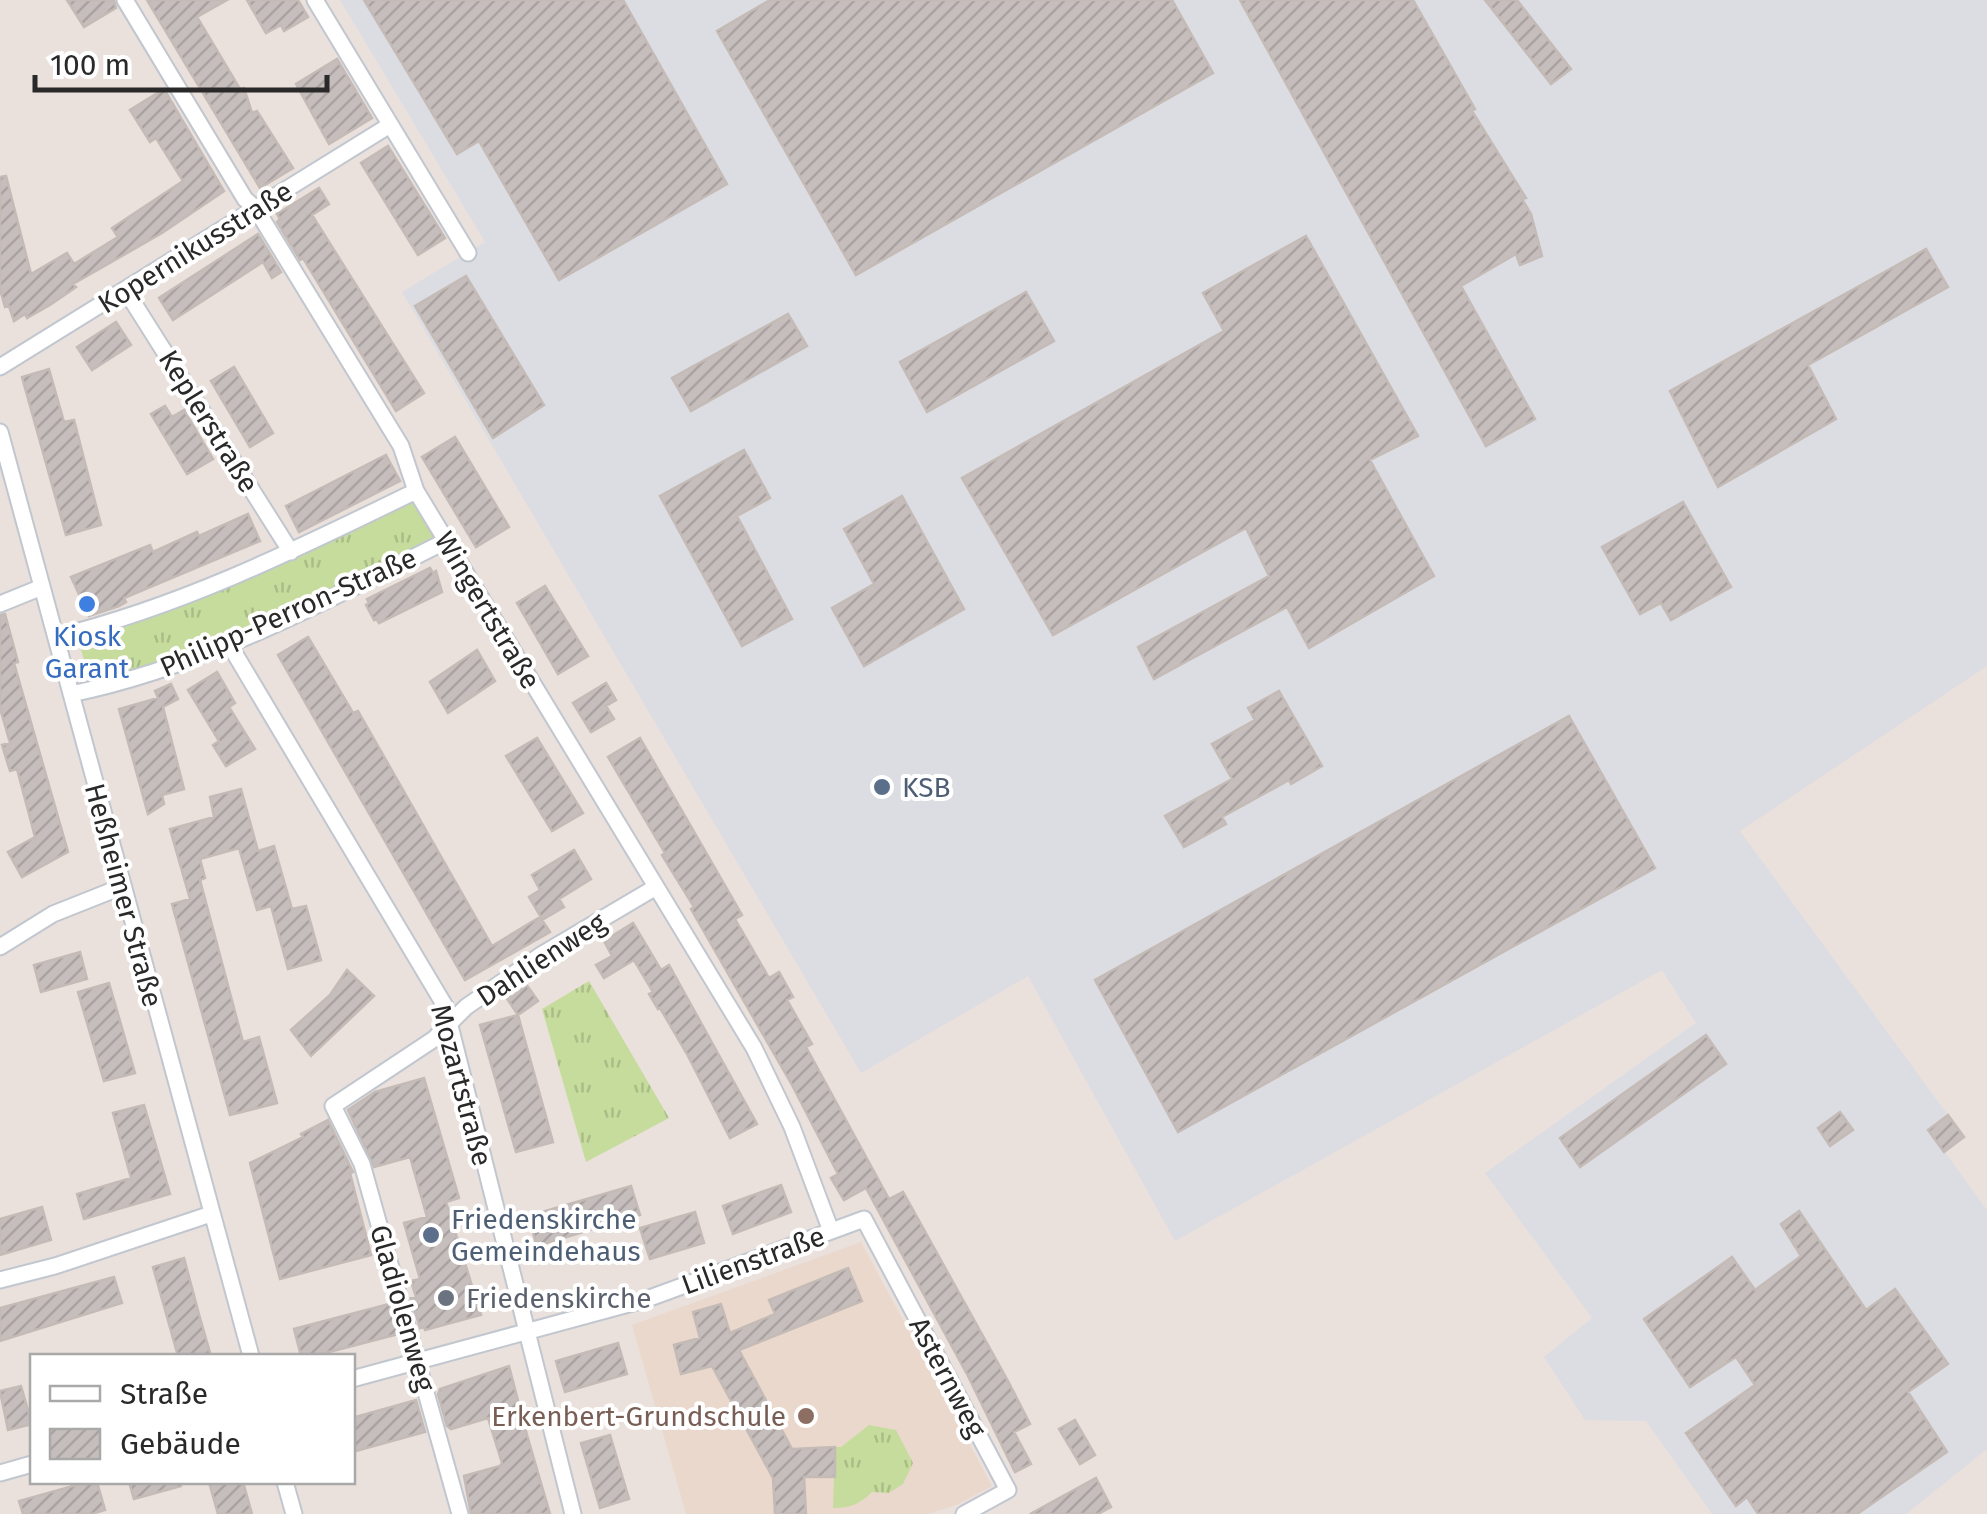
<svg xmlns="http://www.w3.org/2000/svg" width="1987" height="1514" font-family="'Fira Sans',sans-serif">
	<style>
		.industrial { fill: #dcdde3 }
		.education { fill: #ead8cd }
		.grass { fill: url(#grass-tufts) }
		.building { fill: url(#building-hatch); stroke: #c5bbb6; stroke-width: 2.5 }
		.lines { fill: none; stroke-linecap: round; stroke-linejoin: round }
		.minor-casing { stroke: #c1c7cf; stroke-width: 19 }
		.minor { stroke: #fff; stroke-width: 15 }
		.shop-dot { fill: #3f7fe0; stroke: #fff; stroke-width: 4 }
		.service-dot { fill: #5c6f8a; stroke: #fff; stroke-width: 4 }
		.worship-dot { fill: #6b7280; stroke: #fff; stroke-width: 4 }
		.education-dot { fill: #8d6e63; stroke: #fff; stroke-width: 4 }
		.labels { text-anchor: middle; stroke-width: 8; stroke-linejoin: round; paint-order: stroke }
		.street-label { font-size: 28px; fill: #292929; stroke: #fff }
		.shop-label { font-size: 28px; fill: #366cbe; stroke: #fff }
		.service-label { font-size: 28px; fill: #4e5e75; stroke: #fff; text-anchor: start }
		.worship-label { font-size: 28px; fill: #5b616d; stroke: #fff; text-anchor: start }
		.education-label { font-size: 28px; fill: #785e54; stroke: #fff; text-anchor: end }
	</style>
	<defs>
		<pattern id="grass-tufts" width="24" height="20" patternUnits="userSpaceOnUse" patternTransform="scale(2.5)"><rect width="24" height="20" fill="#c6dc9d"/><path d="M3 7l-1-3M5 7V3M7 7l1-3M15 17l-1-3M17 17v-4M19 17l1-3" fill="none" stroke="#aabd87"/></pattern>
		<pattern id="building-hatch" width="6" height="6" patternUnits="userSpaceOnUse" patternTransform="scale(2.5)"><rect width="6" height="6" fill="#c6bebc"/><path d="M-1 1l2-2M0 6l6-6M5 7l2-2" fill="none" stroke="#aaa3a2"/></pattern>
	</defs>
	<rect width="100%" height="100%" fill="#eae0dc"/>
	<path class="industrial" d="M340,0H1987V666L1740,831L1964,1137L1945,1152L1987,1210V1449L1906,1514H1712L1646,1421L1585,1420L1544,1357L1592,1318L1485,1173L1696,1023L1662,970L1175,1241L1028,976L861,1073L402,292L485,242Z"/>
	<path class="education" d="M861,1242L992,1486L956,1505L928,1514H686L632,1325Z"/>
	<path class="grass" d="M413,497L438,540C325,593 213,655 91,686L77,635Z
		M589,981L669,1118L586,1162L542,1009Z
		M869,1425L896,1430L913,1463L903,1484L889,1493L872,1492C860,1504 851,1508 833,1508L835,1447H841Z"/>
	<path class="building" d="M67,0H114L116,8L84,27Z
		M147,0H227L197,17L240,89L244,88L252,113L257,111L293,168L260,188Z
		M247,0H298L308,17L284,31L281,25L266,33Z
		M364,0H623L727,184L559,280L479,141L457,154Z
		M770,0H1172L1213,73L856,275L717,31Z
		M1240,0H1413L1475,109L1472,111L1526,198L1522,199L1531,214L1542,256L1520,265L1516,254L1461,286L1535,419L1486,446Z
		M1485,0H1517L1571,69L1551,84Z
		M337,59L372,118L329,144L296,84Z
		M164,89L224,191L162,233L73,284L76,287L50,305L27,318L25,314L14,321L9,306L5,307L0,289V177L6,176L31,274L67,253L74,264L118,237L112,228L183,181L156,138L150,142L130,110Z
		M388,146L445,238L418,255L361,163Z
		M319,188L329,204L312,215L424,393L396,411L303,258L300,260L277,222L280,219L277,214Z
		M258,234L281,272L272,278L263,262L173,320L159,298Z
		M1306,236L1418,436L1370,460L1434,576L1309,648L1287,607L1154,679L1138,647L1269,576L1246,528L1053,635L962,478L1224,331L1203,293Z
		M1926,249L1948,287L1808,365L1836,419L1718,487L1670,391Z
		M466,276L544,405L493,438L415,306Z
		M1026,292L1054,341L927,412L900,362Z
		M788,314L807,346L691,411L672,378Z
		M116,322L131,345L92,370L77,347Z
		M234,367L273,433L250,447L211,381Z
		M49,369L64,422L74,420L101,525L66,535L22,377Z
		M165,406L172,417L184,410L213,459L187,474L151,414Z
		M455,437L509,527L476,547L422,457Z
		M744,450L770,498L737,516L792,619L742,646L660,496Z
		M386,455L400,481L299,532L286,506Z
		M902,496L964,609L864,666L832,608L874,584L844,529Z
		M1683,502L1731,587L1671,620L1661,603L1640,614L1602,547Z
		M248,514L260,541L124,598L126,602L119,606L89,616L71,577L150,545L153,552L197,532L199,536Z
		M430,568L433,573L436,571L442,592L379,623L376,618L374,620L366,605L369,603L367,599Z
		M545,586L588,656L558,674L517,603Z
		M5,614L18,662L14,663L68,852L22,877L8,852L35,837L17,769L10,771L2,745L10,743L0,708V615Z
		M308,637L353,713L358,711L492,946L540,917L542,919L529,897L540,890L532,875L574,850L591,879L559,899L564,907L542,920L550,932L465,980L278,655Z
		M477,650L495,681L448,713L430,682Z
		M217,672L235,703L229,707L255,749L226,766L213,745L219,741L188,690Z
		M606,683L616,700L606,706L614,719L591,732L573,703Z
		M171,684L178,699L163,707L184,789L162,795L164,804L148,814L119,709L158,698L155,691Z
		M1279,691L1322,766L1291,784L1289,780L1222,817L1226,824L1184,847L1165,816L1232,779L1212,744L1255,720L1248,708Z
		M1569,716L1655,868L1178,1132L1095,980Z
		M537,738L583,813L552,831L506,756Z
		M640,738L742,915L735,919L769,978L779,972L793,997L787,1000L812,1044L806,1047L889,1199L903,1192L1008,1381L1030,1424L1014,1432L1031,1464L1015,1472L968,1376L866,1188L844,1200L831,1178L838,1174L792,1085L691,909L694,907L662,855L665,853L608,757Z
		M241,789L258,851L274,846L292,909L306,906L321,960L288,969L271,906L257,910L239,848L200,859L205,878L200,880L243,1042L259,1037L277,1103L230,1115L172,904L190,899L170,829L214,817L210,797Z
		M633,923L661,970L669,965L757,1124L730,1138L687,1054L660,1008L658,1009L649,994L653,992L634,960L604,978L596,965L612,956L604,941Z
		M80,952L87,979L41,992L34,965Z
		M347,970L374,996L311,1056L291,1030L330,995Z
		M109,983L135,1073L104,1081L78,992Z
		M526,984L538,1001L518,1015L506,997Z
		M518,1015L553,1142L516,1152L480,1025Z
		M1706,1035L1726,1064L1580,1167L1560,1138Z
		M424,1078L459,1198L446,1202L481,1315L425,1330L424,1327L420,1328L411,1298L416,1297L411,1281L420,1279L404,1223L427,1217L410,1157L374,1167L348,1110L375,1092Z
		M144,1105L170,1194L84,1219L77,1194L131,1178L113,1113Z
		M1840,1112L1853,1130L1830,1146L1818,1128Z
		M1948,1115L1964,1137L1944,1152L1928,1130Z
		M328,1120L351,1168L353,1172L350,1173L371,1255L280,1279L250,1163L303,1137L301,1134Z
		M781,1185L791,1212L733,1234L723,1206Z
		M631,1186L640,1215L537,1246L528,1216Z
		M42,1207L51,1240L0,1255V1219Z
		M1799,1211L1866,1310L1895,1289L1948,1364L1908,1392L1947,1452L1857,1514H1758L1747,1497L1736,1506L1686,1433L1755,1385L1736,1357L1690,1387L1644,1319L1732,1257L1755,1290L1801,1256L1781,1224Z
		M695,1212L704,1243L650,1259L640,1228Z
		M184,1258L200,1318L211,1356H178L153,1267Z
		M848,1268L862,1301L739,1350L792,1449L835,1447V1477H804L806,1514H775L773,1478L712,1366L681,1374L674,1345L700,1338L693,1312L721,1304L730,1333L775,1314L769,1300Z
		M114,1277L122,1303L0,1341V1308Z
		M389,1304L398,1334L314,1356H301L294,1329Z
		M618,1343L627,1374L565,1392L556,1361Z
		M509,1366L527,1435L550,1514H471L464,1476L500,1466L502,1463L488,1418L451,1429L447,1426L438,1394L440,1389Z
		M21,1386L32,1424L8,1430L0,1391Z
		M416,1400L425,1432L352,1452V1418Z
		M1075,1420L1095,1455L1080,1464L1059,1429Z
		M610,1435L629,1499L600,1508L581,1443Z
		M1096,1478L1111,1507L1098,1514H1030Z
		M87,1482H97L105,1510L92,1514H23L19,1501Z
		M129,1482H181V1486L134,1499Z
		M209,1482H243L252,1514H218Z"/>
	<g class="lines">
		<defs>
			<path id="minor" d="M125,0L245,199L256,209L401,446L416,491L754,1048L792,1127L831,1231
				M315,0L468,253
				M126,291L291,552
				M0,367L390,125
				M0,432L251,1356
				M0,604L42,587
				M56,637C183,606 299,548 416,491
				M229,644L445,1006L573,1514
				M71,694C203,667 326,601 446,541
				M0,947L53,914L121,887
				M0,1280L55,1266L211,1214
				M352,1379L647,1299L864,1219L1008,1490L964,1514
				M0,1473L32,1464
				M285,1482L294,1514
				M460,1514L362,1164L333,1106L434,1039L466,1007L541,955L656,887"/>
		</defs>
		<use href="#minor" class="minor-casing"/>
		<use href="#minor" class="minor"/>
	</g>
	<circle class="shop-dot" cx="87" cy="604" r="10"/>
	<g class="service-dot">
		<circle cx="882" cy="787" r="10"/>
		<circle cx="431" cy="1235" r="10"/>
	</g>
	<circle class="worship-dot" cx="446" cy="1298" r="10"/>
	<circle class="education-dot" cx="806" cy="1416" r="10"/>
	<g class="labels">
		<g class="street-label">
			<text transform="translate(195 247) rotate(-32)" y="10">Kopernikusstraße</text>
			<text transform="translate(209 421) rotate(58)" y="10">Keplerstraße</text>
			<text transform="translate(488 610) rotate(59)" y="10">Wingertstraße</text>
			<text transform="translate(288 612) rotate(-24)" y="10">Philipp-Perron-Straße</text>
			<text transform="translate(124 895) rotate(75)" y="10">Heßheimer Straße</text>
			<text transform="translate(541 959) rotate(-33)" y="10">Dahlienweg</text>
			<text transform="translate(462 1085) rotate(75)" y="10">Mozartstraße</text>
			<text transform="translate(753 1260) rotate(-20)" y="10">Lilienstraße</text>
			<text transform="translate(403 1308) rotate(74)" y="10">Gladiolenweg</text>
			<text transform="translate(948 1377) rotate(62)" y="10">Asternweg</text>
		</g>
		<g class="shop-label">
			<text x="87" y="646">Kiosk<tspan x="87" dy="32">Garant</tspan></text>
		</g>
		<g class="service-label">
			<text x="902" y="797">KSB</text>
			<text x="451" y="1229">Friedenskirche<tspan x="451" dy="32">Gemeindehaus</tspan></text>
		</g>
		<g class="worship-label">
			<text x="466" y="1308">Friedenskirche</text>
		</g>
		<g class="education-label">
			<text x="786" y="1426">Erkenbert-Grundschule</text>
		</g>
	</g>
	<rect x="30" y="1354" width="325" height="130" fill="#ffffff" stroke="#a9a9a9" stroke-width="2.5"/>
	<rect x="50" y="1386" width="50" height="15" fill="#ffffff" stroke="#a9a9a9" stroke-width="2.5"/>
	<text x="120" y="1404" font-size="30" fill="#292929">Straße</text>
	<rect x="50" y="1429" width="50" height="30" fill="url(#building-hatch)" stroke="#a9a9a9" stroke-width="2.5"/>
	<text x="120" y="1454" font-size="30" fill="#292929">Gebäude</text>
	<path d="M35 75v15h292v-15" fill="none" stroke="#292929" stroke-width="5"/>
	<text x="50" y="75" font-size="30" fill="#292929" stroke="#ffffff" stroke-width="8" paint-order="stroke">100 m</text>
</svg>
